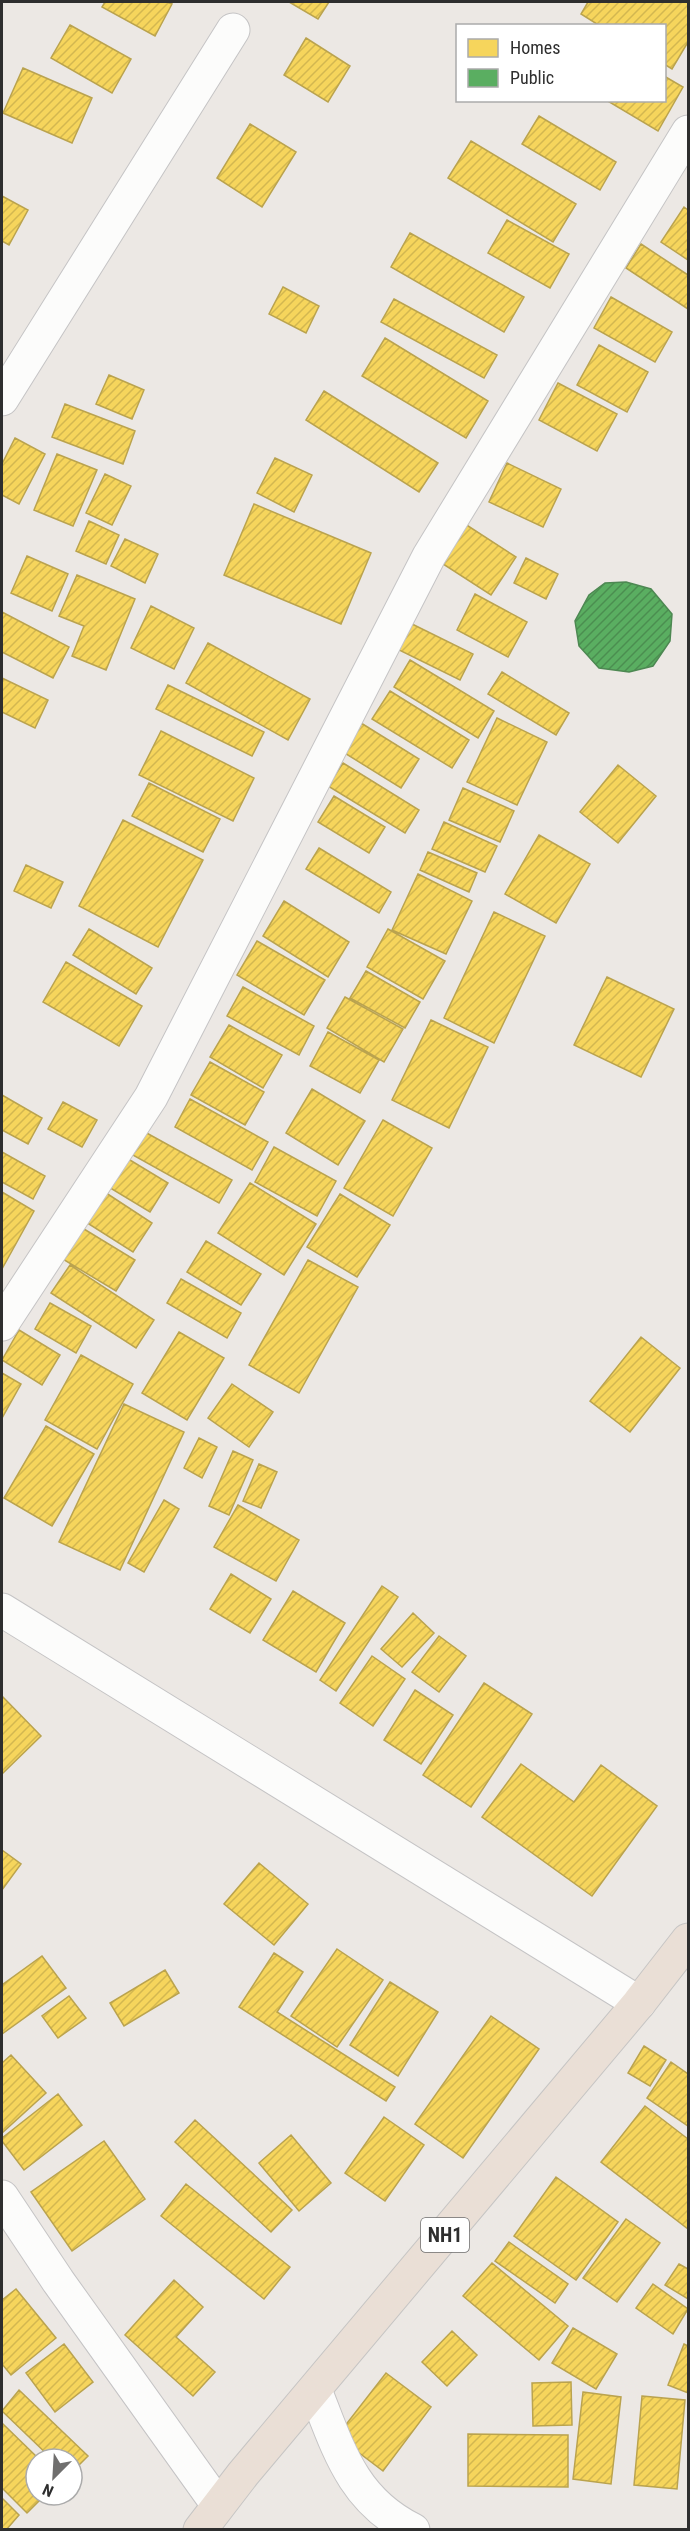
<svg xmlns="http://www.w3.org/2000/svg" width="690" height="2531" font-family="'Roboto Condensed',sans-serif">
	<style>
		.homes { fill: url(#homes-hatch); stroke: #baa34e; stroke-width: 1.5 }
		.public { fill: url(#public-hatch); stroke: #4d8852; stroke-width: 1.5 }
		.lines { fill: none; stroke-linecap: round; stroke-linejoin: round }
		.street-casing { stroke: #c5c4c5; stroke-width: 35 }
		.secondary-casing { stroke: #c5c4c5; stroke-width: 35 }
		.highway-casing { stroke: #c6c5c4; stroke-width: 35 }
		.street { stroke: #fcfcfb; stroke-width: 33 }
		.secondary { stroke: #fcfcfb; stroke-width: 33 }
		.highway { stroke: #eadfd6; stroke-width: 33 }
		.labels { text-anchor: middle; stroke-width: 6; stroke-linejoin: round; paint-order: stroke }
		.shield { fill: #fff; stroke: #6d6d6d; stroke-width: 1.5 }
		.shield-label { font-size: 20px; font-weight: bold; fill: #2e2e2e }
	</style>
	<defs>
		<pattern id="homes-hatch" width="6" height="6" patternUnits="userSpaceOnUse" patternTransform="scale(1.5)"><rect width="6" height="6" fill="#f6d55c"/><path d="M-1 1l2-2M0 6l6-6M5 7l2-2" fill="none" stroke="#d3b750"/></pattern>
		<pattern id="public-hatch" width="6" height="6" patternUnits="userSpaceOnUse" patternTransform="scale(1.5)"><rect width="6" height="6" fill="#5aae61"/><path d="M-1 1l2-2M0 6l6-6M5 7l2-2" fill="none" stroke="#4b8e50"/></pattern>
	</defs>
	<rect width="100%" height="100%" fill="#ece8e4"/>
	<path class="homes" d="M105,2H167L172,4L155,36L102,7Z
		M289,2H329L318,19Z
		M588,2H688V42L672,69L664,64V26H600L581,14Z
		M70,25L131,59L112,93L51,58Z
		M306,38L350,66L328,102L284,75Z
		M23,68L92,98L72,143L3,113Z
		M664,76L683,87L658,131L606,100H664Z
		M539,116L616,162L600,190L522,144Z
		M250,124L296,152L262,207L217,178Z
		M471,141L576,204L553,242L448,178Z
		M2,196L28,210L9,245L2,241Z
		M684,207L688,210V260L661,242Z
		M507,220L569,254L550,288L488,253Z
		M410,233L524,297L504,332L391,267Z
		M641,244L688,275V309L626,268Z
		M283,287L319,306L306,333L269,314Z
		M611,297L672,332L655,362L594,328Z
		M394,299L497,355L484,378L381,322Z
		M385,338L488,401L466,438L362,376Z
		M599,345L648,372L627,412L577,385Z
		M109,375L144,390L132,419L96,404Z
		M558,383L617,414L597,451L539,420Z
		M324,391L438,463L419,492L306,420Z
		M65,404L135,431L123,464L52,437Z
		M15,438L45,454L19,504L2,495V464Z
		M57,454L97,470L73,526L34,510Z
		M275,458L312,475L294,512L257,493Z
		M507,463L561,489L543,527L489,502Z
		M105,474L131,486L112,525L86,513Z
		M254,504L371,553L341,624L224,575Z
		M89,521L119,535L106,564L76,551Z
		M465,524L516,557L491,595L440,562Z
		M125,539L158,554L145,583L111,566Z
		M27,556L68,574L52,611L11,593Z
		M526,558L558,574L546,599L514,583Z
		M77,575L135,599L106,670L72,656L84,626L59,616Z
		M475,594L527,622L508,657L457,630Z
		M151,606L194,628L174,669L131,648Z
		M2,612L69,647L53,678L2,652Z
		M408,622L473,654L460,680L395,648Z
		M208,643L310,699L288,740L186,683Z
		M410,660L494,711L478,738L394,687Z
		M502,672L569,713L556,735L488,694Z
		M2,678L48,700L35,728L2,712Z
		M168,685L264,732L252,756L156,709Z
		M390,691L469,740L452,768L372,719Z
		M497,718L547,742L517,805L467,782Z
		M361,723L419,759L401,788L343,752Z
		M161,731L254,778L233,821L139,775Z
		M343,763L419,810L405,833L328,786Z
		M618,765L656,796L618,843L580,812Z
		M149,783L220,819L203,852L132,816Z
		M463,788L514,811L500,842L449,820Z
		M334,796L385,827L369,853L318,822Z
		M123,820L203,860L158,947L79,906Z
		M444,822L497,846L485,872L432,849Z
		M539,835L590,864L556,923L505,894Z
		M319,848L391,892L379,913L306,869Z
		M428,852L477,873L469,892L420,870Z
		M26,865L63,882L51,908L14,891Z
		M418,874L472,901L446,954L392,930Z
		M284,901L349,942L328,977L263,936Z
		M494,912L545,936L494,1043L444,1018Z
		M89,929L152,968L136,994L73,955Z
		M388,929L445,961L423,999L367,967Z
		M257,941L325,980L304,1015L237,975Z
		M66,962L142,1006L119,1046L43,1002Z
		M366,971L420,1002L405,1028L350,998Z
		M607,977L674,1009L641,1077L574,1045Z
		M243,987L314,1026L299,1055L227,1016Z
		M345,997L403,1029L384,1062L327,1028Z
		M431,1020L488,1047L449,1128L392,1100Z
		M229,1025L282,1055L263,1088L210,1057Z
		M328,1032L379,1060L360,1093L310,1066Z
		M210,1062L264,1092L245,1125L191,1095Z
		M312,1089L365,1121L338,1165L286,1133Z
		M2,1095L42,1118L28,1144L2,1130Z
		M190,1099L268,1142L252,1170L175,1127Z
		M63,1102L97,1120L82,1147L48,1129Z
		M383,1120L432,1148L393,1216L344,1188Z
		M143,1131L232,1180L219,1203L131,1154Z
		M274,1147L336,1181L317,1216L255,1182Z
		M2,1152L45,1176L33,1199L2,1182Z
		M120,1154L168,1183L150,1212L102,1183Z
		M250,1183L316,1224L284,1275L218,1233Z
		M100,1189L152,1223L133,1252L81,1219Z
		M2,1192L34,1211L2,1269Z
		M340,1194L390,1225L357,1277L307,1247Z
		M79,1226L135,1260L116,1291L61,1258Z
		M206,1241L261,1274L241,1305L187,1272Z
		M308,1260L358,1287L299,1393L249,1365Z
		M70,1265L154,1320L136,1348L51,1293Z
		M181,1279L241,1313L227,1338L167,1303Z
		M50,1303L91,1326L76,1353L35,1329Z
		M19,1330L60,1355L42,1385L2,1360Z
		M179,1332L224,1358L187,1420L142,1393Z
		M641,1337L680,1368L630,1432L590,1401Z
		M81,1355L133,1384L97,1449L45,1420Z
		M2,1373L21,1384L2,1418Z
		M232,1384L273,1412L249,1447L208,1418Z
		M124,1404L184,1432L120,1570L59,1542Z
		M46,1426L94,1454L52,1526L4,1498Z
		M199,1438L217,1447L202,1478L184,1468Z
		M233,1451L253,1460L229,1515L209,1506Z
		M259,1464L277,1472L261,1508L243,1501Z
		M164,1500L179,1509L144,1572L128,1563Z
		M238,1505L299,1540L276,1581L214,1547Z
		M231,1574L271,1599L250,1633L210,1609Z
		M382,1586L398,1597L336,1691L320,1680Z
		M293,1591L345,1623L316,1672L263,1640Z
		M413,1613L434,1633L402,1667L381,1649Z
		M439,1636L466,1656L439,1692L412,1672Z
		M372,1656L405,1679L373,1726L340,1703Z
		M484,1683L532,1714L471,1807L423,1775Z
		M415,1690L453,1715L421,1764L384,1740Z
		M2,1696L41,1736L2,1774Z
		M521,1764L574,1802L601,1765L657,1806L592,1896L482,1817Z
		M2,1850L21,1864L2,1890Z
		M259,1863L308,1904L274,1945L224,1904Z
		M337,1949L383,1980L337,2047L291,2016Z
		M274,1953L303,1972L277,2012L395,2087L386,2101L239,2007Z
		M42,1956L66,1988L2,2034V1985Z
		M165,1970L179,1993L124,2026L110,2003Z
		M390,1982L438,2012L398,2076L350,2045Z
		M69,1996L86,2018L58,2038L42,2016Z
		M491,2016L539,2049L463,2158L415,2124Z
		M644,2046L666,2060L650,2086L628,2073Z
		M11,2055L46,2093L2,2133V2063Z
		M671,2062L688,2074V2126L647,2098Z
		M58,2094L82,2125L24,2170L2,2141V2138Z
		M645,2106L688,2139V2229L601,2162Z
		M384,2117L424,2145L385,2201L345,2173Z
		M195,2120L292,2210L271,2232L175,2142Z
		M291,2135L331,2183L299,2211L259,2163Z
		M104,2141L145,2199L72,2251L31,2192Z
		M556,2177L618,2222L576,2280L514,2236Z
		M186,2184L290,2267L264,2299L161,2216Z
		M626,2219L660,2243L617,2302L583,2278Z
		M509,2242L568,2284L555,2303L495,2261Z
		M492,2263L568,2326L539,2360L463,2296Z
		M679,2264L688,2269V2299L665,2285Z
		M174,2280L203,2307L176,2337L215,2372L193,2396L125,2335Z
		M653,2284L688,2309L673,2334L636,2308Z
		M16,2289L56,2338L11,2375L2,2364V2300Z
		M573,2328L617,2354L596,2389L552,2363Z
		M452,2331L477,2355L447,2386L422,2362Z
		M64,2344L93,2382L55,2412L26,2373Z
		M684,2344L688,2346V2393L668,2385Z
		M386,2373L431,2407L383,2471L337,2436Z
		M571,2382L572,2425L533,2426L532,2383Z
		M19,2390L88,2456L72,2472V2459H52L2,2411Z
		M583,2392L621,2397L611,2484L573,2479Z
		M642,2396L685,2400L677,2489L634,2485Z
		M2,2423L39,2459H36V2495H45L27,2513L2,2488Z
		M468,2434L568,2435V2487L468,2486Z
		M2,2498L19,2515L6,2530H2Z"/>
	<path class="public" d="M626,582L651,589L672,614L670,641L653,666L629,672L599,668L579,646L575,621L589,595L605,583Z"/>
	<g class="lines">
		<defs>
			<path id="street" d="M2,399L233,30
				M2,1324L151,1097L429,556L688,132
				M2,2197L58,2281L218,2505"/>
			<path id="secondary" d="M2,1610L639,2003
				M315,2390C338,2448 352,2500 413,2530"/>
			<path id="highway" d="M200,2530L243,2474L639,2003L688,1940"/>
		</defs>
		<use href="#street" class="street-casing"/>
		<use href="#secondary" class="secondary-casing"/>
		<use href="#highway" class="highway-casing"/>
		<use href="#street" class="street"/>
		<use href="#secondary" class="secondary"/>
		<use href="#highway" class="highway"/>
	</g>
	<g class="labels">
		<rect class="shield" x="421" y="2218" width="48" height="34" rx="4.5"/>
		<g class="shield-label">
			<text x="445" y="2242">NH1</text>
		</g>
	</g>
	<rect width="690" height="2531" fill="none" stroke="#2e2e2e" stroke-width="6"/>
	<rect x="456" y="24" width="210" height="78" fill="#ffffff" stroke="#ababab" stroke-width="1.5"/>
	<rect x="468" y="39" width="30" height="18" fill="#f6d55c" stroke="#ababab" stroke-width="1.5"/>
	<text x="510" y="54" font-size="18" fill="#2e2e2e">Homes</text>
	<rect x="468" y="69" width="30" height="18" fill="#5aae61" stroke="#ababab" stroke-width="1.5"/>
	<text x="510" y="84" font-size="18" fill="#2e2e2e">Public</text>
	<g transform="translate(54 2477) rotate(204)"><circle r="28" fill="#ffffff" stroke="#ababab" stroke-width="1.5"/>
	<path d="M0-4.5L10 22L0 15L-10 22Z" fill="#706f6e"/>
	<text y="-9" font-size="16" font-weight="bold" text-anchor="middle" fill="#2e2e2e">N</text>
	</g>
</svg>
